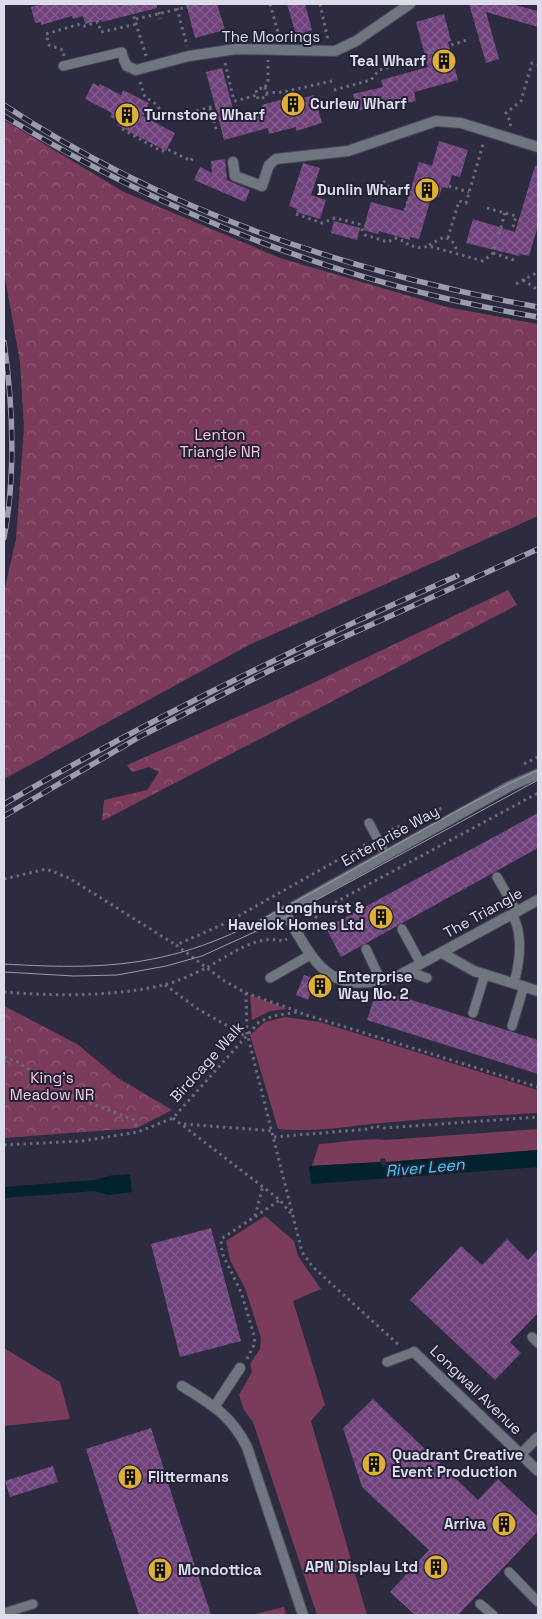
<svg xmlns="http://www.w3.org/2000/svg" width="542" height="1619" font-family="'Space Grotesk',sans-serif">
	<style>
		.grass { fill: #7b3c5b }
		.forest { fill: url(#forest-crowns) }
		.water { fill: #02222d }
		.building { fill: url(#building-cross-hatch) }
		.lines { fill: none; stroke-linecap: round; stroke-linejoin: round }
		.lane-casing { stroke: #48475b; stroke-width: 11 }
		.street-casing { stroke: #48475b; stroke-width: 12 }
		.path { stroke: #6c6b7d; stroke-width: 3; stroke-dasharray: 2.5 4; stroke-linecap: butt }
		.lane { stroke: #6f7680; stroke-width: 9 }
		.street { stroke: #6f7680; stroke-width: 10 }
		.tram { stroke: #9d9cac; stroke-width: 1 }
		.rail-casing { stroke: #9d9cac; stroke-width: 5.5 }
		.rail { stroke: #232135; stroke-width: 4; stroke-dasharray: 11; stroke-linecap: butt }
		.labels { text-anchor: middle; stroke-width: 4; stroke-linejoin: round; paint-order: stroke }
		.street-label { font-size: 15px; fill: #dddcea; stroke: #232135 }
		.poi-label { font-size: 15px; font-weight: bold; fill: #dddcea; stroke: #232135; text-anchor: start }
		.park-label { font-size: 15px; fill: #f7ccde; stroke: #232135 }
		.water-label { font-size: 16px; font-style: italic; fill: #40d2ff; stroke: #232135 }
	</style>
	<defs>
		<pattern id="forest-crowns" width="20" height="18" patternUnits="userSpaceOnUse" patternTransform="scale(1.25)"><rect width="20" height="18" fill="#7b3c5b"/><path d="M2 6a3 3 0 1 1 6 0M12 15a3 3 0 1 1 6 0" fill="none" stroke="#8d5873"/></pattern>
		<pattern id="building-cross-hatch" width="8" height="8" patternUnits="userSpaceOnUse" patternTransform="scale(1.25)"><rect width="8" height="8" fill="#70427c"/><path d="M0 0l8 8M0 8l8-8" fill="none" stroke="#845d8f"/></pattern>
	</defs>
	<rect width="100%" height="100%" fill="#2c2b40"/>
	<path class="grass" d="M250,995L287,1009L270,1011L252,1020Z
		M285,1017L320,1022L538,1090V1113C490,1116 441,1117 393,1122C354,1125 317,1133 278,1129L250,1035L265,1022Z
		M538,1129V1150L386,1162L385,1158L380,1159V1162L312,1166L319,1144C337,1143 370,1137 386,1140Z
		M265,1216L294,1241L298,1256L321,1289L293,1301L325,1405L311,1421L367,1615H317L253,1422L244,1410L239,1395L252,1372L250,1364L260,1349L261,1338L245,1288L230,1260L226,1241Z
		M4,1348L60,1382L70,1419L4,1426Z
		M284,1607L286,1615H251Z"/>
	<path class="forest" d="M4,120L124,192L280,258L447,307L538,324V516L249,645L4,779V592L16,539L24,428L20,362L4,272Z
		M508,590L517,605L102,821L104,800L147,790L159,772L149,767L132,772L127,765L292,693Z
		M4,1006L77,1044L118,1078L172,1110L137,1128L4,1138Z"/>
	<path class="water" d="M538,1150V1167L311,1184L309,1166L380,1162L383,1167L387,1165L386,1162Z
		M130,1174L132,1192L109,1195L94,1191L4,1198V1187L95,1180L108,1176Z"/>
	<path class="building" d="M42,4H157V8L102,22L101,20L85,24L83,16L73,19L72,16L41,25V22L35,23L31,7Z
		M186,4H217L225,30L195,38Z
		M287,4H305L312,30L296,35Z
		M469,4H511L538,11V27L486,12L499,59L486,63Z
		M444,14L451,41L448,42L458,80L414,92L416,101L388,108L387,103L357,111L353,94L383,87L381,80L428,67L416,22Z
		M222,68L236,119L264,112L262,105L272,102L290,98L291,101L314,95L322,123L296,131V127L269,134L268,128L224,140L206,72Z
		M93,83L98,86L100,84L121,95L123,90L149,103L143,116L175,133L166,151L117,125L119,121L110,117L112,113L85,99Z
		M439,141L468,150L460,177L452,175L448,188L442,187L439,197L432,195L419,239L410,237V240L379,231L378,234L363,230L371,202L404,211L419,162L432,166Z
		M225,159L227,180L250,190L245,202L194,180L200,167L212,173L211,161Z
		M303,163L320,168L311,195L326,200L320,219L296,212L297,209L289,206Z
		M535,166H538V226L529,256L520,254L519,256L466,243L473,219L515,232Z
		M334,221L360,228L357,240L331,233Z
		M538,813V848L341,957L326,928Z
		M304,975L316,979L308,1000L296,995Z
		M377,989L538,1040V1074L367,1020Z
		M211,1228L241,1341L180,1357L151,1244Z
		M507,1239L528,1260L538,1249V1313L510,1342L521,1353L495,1380L410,1300L461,1246L482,1265Z
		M373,1399L478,1500L498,1479L538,1517V1531L458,1615H415L390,1592L429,1550L362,1487L343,1428Z
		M151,1428L175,1505L211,1615H139L86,1449Z
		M53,1466L58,1482L10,1497L5,1481Z"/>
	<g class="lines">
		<defs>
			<path id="lane" d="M63,66L122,52L124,60
				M369,823L386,855
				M497,877L517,912
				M512,914C524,935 520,961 514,983
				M402,929L421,964
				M366,949L381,981
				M408,971L427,978
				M270,978L310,955
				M473,1013L485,974
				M512,1026L524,986
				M532,1337L538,1343
				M387,1362L414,1352
				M509,1572L538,1602
				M480,1604L493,1615
				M4,1613L33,1604"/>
			<path id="street" d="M124,60L127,66L136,70L189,56L236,49L335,51L356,41L410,4
				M233,162L235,176L262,186L269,165L276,159L348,151L436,121L461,123L538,147
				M284,911C317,966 327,997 398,976L538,900
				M257,927L510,786L538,774
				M442,953L474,971L538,991
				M414,1352L538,1471
				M182,1386C211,1404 231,1415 247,1447L303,1615
				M215,1406L240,1368
				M521,1454L538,1437"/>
		</defs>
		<use href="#lane" class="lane-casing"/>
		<use href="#street" class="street-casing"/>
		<path class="path" d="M130,4L146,56
			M270,4L280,39
			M320,4L328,40
			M177,8L187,46
			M159,12L160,19
			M136,19L195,5
			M445,47L470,39
			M64,56L63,50L49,45L46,34L80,24L84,26L98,22L101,32L137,24
			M225,63L234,101
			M140,82L145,97L156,104L167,119L218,105
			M265,87L268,83V60
			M265,87L267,97L258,99L256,90Z
			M334,90L371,80L379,70L426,58L431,50L435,49
			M266,93L283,92L332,81
			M228,103L257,95
			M210,108L217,132
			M144,121L153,104
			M510,126L511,123L506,113L521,101L532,63L538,65
			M122,129L161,151L169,150L191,161L193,157
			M135,136L139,129
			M383,181L391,189L410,194L405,210
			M449,186L469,192
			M487,208L516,216L513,227
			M296,214L322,223L335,218L359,224L365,235L388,242L395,238L406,242L408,245L421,248L429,246L483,261L493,253L496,243
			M499,234L505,213
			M448,238L459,201L466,203L484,141
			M429,245L444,237C452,239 456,245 457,253
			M493,253L516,261
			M523,280L538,290
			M516,284L538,272
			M524,764L538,757
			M386,833L397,827L408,825L444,807
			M4,879L46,869L69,878L176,945
			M307,927L312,925L319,911L538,793
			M165,985L198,1009L245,1036
			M4,992C52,996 115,997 163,985C177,982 193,974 206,968C229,956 255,934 283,941L287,939
			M246,993L247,1033L302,1252L313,1267L400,1346
			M297,1011L246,993L223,980L176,945L226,923L368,843
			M4,1057L16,1061L67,1094L134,1120L137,1128
			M173,1118L280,1200L292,1215
			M184,1124L273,1131
			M274,1137L369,1129L375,1126L384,1128L538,1117
			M4,1145L82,1141L138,1132L173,1118L259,1022L273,1016L297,1012L538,1087
			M255,1216L263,1186
			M247,1359L255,1343L254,1335L241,1292L222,1253L221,1239L280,1200"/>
		<use href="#lane" class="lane"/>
		<use href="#street" class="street"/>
		<path class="tram" d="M4,964C57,967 110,969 162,957C218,945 265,918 315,891C389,850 462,805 538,770
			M4,972L74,976L117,975L166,966L202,956L272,924L538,780"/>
		<defs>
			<path id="rail" d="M4,105C164,211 351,273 538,307
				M4,116C172,218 344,284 538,317
				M4,342C13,406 16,474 4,538
				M4,804C150,719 302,644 457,576
				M4,816L141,736L269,671L538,549"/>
		</defs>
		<use href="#rail" class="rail-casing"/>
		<use href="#rail" class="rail"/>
	</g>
	<defs>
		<symbol id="building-disc" viewBox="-11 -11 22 22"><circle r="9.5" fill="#dfb034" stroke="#232135"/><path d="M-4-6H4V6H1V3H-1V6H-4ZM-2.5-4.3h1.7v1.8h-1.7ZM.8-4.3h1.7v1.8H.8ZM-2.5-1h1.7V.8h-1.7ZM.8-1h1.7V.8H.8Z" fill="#111"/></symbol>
	</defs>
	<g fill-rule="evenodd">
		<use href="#building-disc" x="430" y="47" width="28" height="28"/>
		<use href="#building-disc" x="279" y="90" width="28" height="28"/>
		<use href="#building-disc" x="113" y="101" width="28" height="28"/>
		<use href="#building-disc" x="413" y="176" width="28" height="28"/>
		<use href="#building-disc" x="367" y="903" width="28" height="28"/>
		<use href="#building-disc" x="306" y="972" width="28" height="28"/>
		<use href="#building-disc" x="360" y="1450" width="28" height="28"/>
		<use href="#building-disc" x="116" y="1463" width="28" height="28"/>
		<use href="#building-disc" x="490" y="1510" width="28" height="28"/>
		<use href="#building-disc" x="422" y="1553" width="28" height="28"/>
		<use href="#building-disc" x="146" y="1556" width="28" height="28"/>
	</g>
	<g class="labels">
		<g class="street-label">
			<text x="271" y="42">The Moorings</text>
			<text transform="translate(390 836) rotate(-29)" y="5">Enterprise Way</text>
			<text transform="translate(483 913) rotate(-29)" y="5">The Triangle</text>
			<text transform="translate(207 1062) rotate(-48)" y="5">Birdcage Walk</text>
			<text transform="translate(476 1390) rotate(44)" y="5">Longwall Avenue</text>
		</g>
		<g class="poi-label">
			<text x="426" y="66" text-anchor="end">Teal Wharf</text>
			<text x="310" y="109">Curlew Wharf</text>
			<text x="144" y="120">Turnstone Wharf</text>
			<text x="410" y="195" text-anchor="end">Dunlin Wharf</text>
			<text x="364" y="913" text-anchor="end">Longhurst &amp;<tspan x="364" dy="17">Havelok Homes Ltd</tspan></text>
			<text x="338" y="982">Enterprise<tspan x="338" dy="17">Way No. 2</tspan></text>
			<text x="392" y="1460">Quadrant Creative<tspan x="392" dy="17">Event Production</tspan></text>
			<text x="148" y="1482">Flittermans</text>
			<text x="486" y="1529" text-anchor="end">Arriva</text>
			<text x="418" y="1572" text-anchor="end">APN Display Ltd</text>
			<text x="178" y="1575">Mondottica</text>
		</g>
		<g class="park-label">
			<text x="220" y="440">Lenton<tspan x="220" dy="17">Triangle NR</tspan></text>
			<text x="52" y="1083">King's<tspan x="52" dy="17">Meadow NR</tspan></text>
		</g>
		<g class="water-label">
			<text transform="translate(425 1167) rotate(-5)" y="6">River Leen</text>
		</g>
	</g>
	<rect width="542" height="1619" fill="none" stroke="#dddcea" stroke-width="10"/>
</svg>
